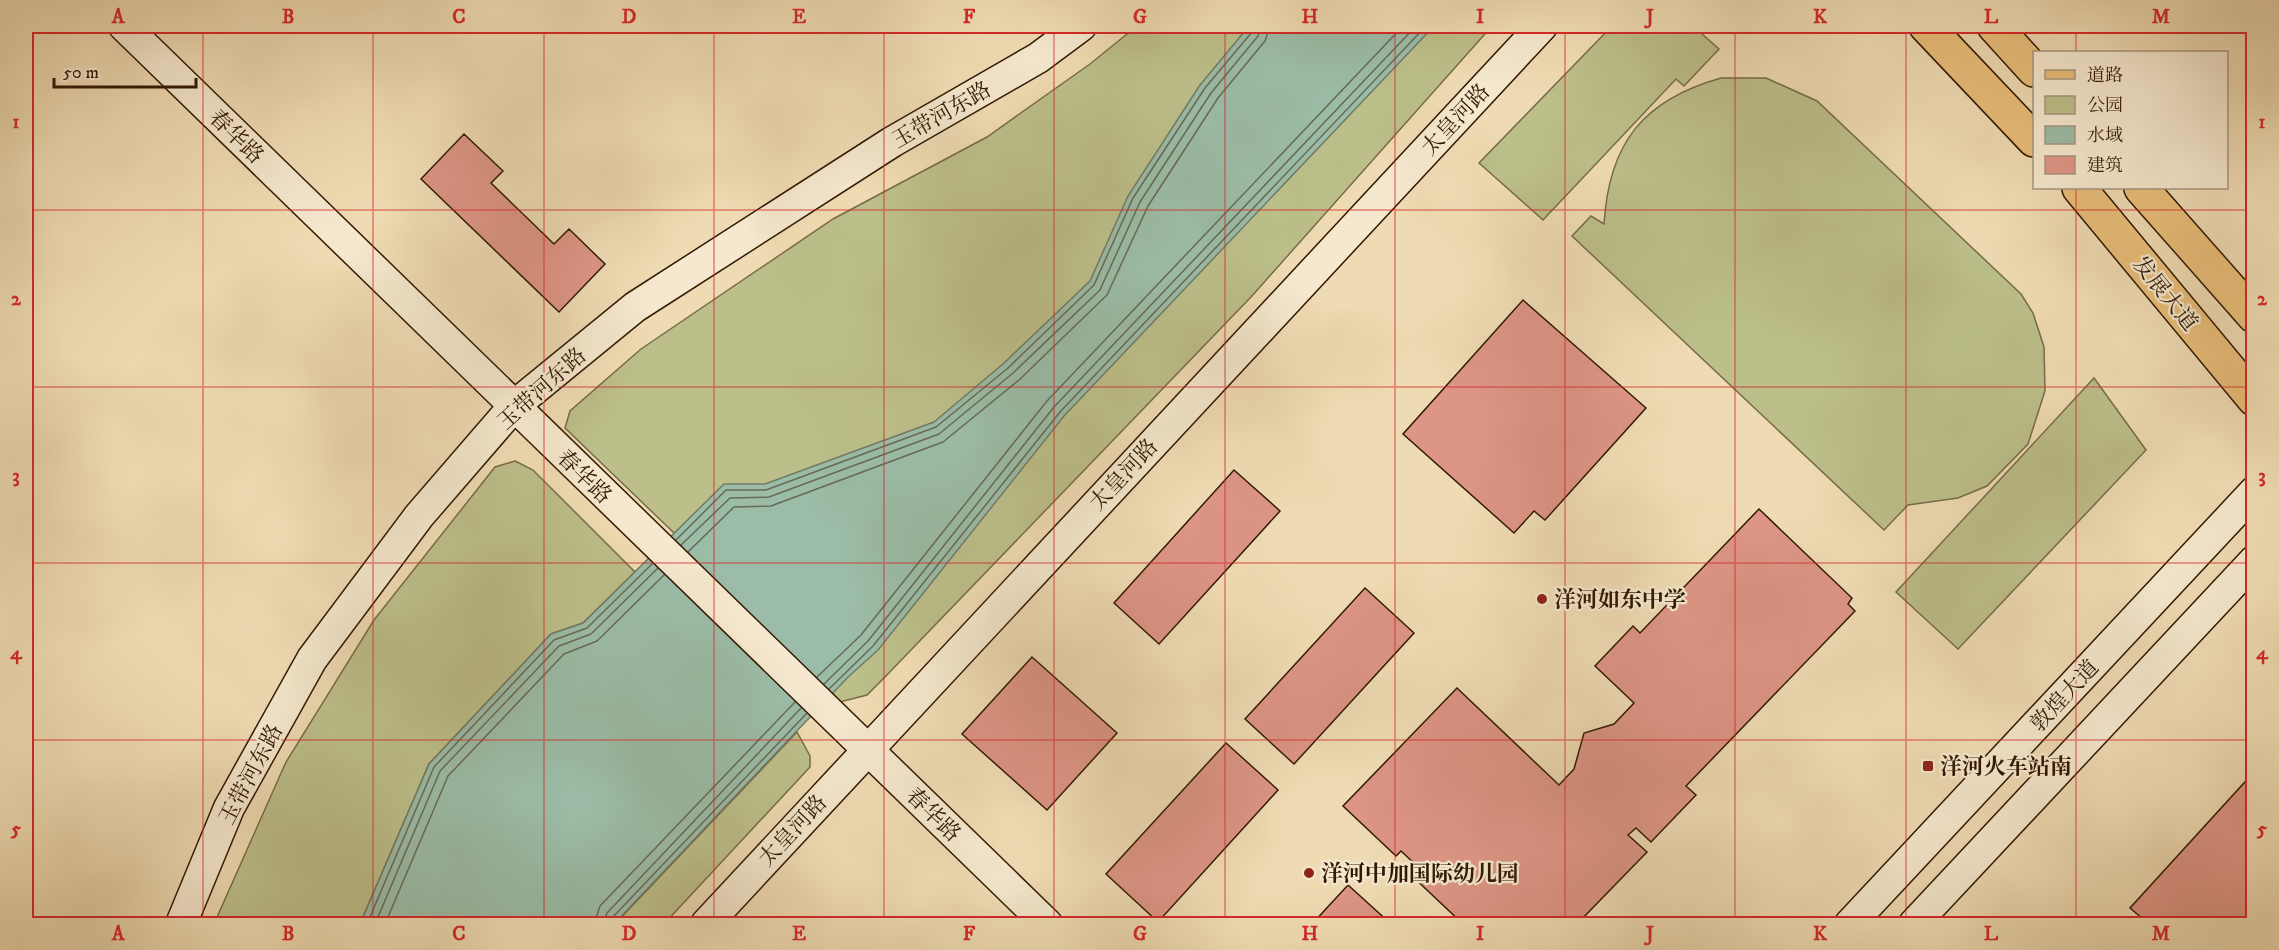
<svg xmlns="http://www.w3.org/2000/svg" width="2279" height="950" font-family="'IM FELL DW Pica','Noto Serif SC',serif">
	<style>
		.green { fill: #bcbf8a; stroke: #776c47; stroke-width: 1.5 }
		.water { fill: #9bbca7; stroke: #717b66; stroke-width: 1.5 }
		.lines { fill: none; stroke-linecap: round; stroke-linejoin: round }
		.shore { stroke: #666a56; stroke-width: 1.5 }
		.building { fill: #dd9585; stroke: #321904; stroke-width: 1.5 }
		.secondary-casing { stroke: #321904; stroke-width: 33 }
		.primary-casing { stroke: #321904; stroke-width: 36 }
		.secondary { stroke: #f5e8ce; stroke-width: 30 }
		.primary { stroke: #e8be7a; stroke-width: 33 }
		.grid { fill: none; stroke: #d62828; stroke-width: 1.5; stroke-opacity: 0.55 }
		.poi-dot { fill: #8f2418; stroke: #f5e8ce; stroke-width: 2 }
		.labels { text-anchor: middle; stroke-width: 4.5; stroke-linejoin: round; paint-order: stroke }
		.street-label { font-size: 22px; fill: #321904; stroke: #f5e8ce }
		.poi-label { font-size: 22px; font-weight: bold; fill: #321904; stroke: #f5e8ce; text-anchor: start }
		.neatline { fill: none; stroke: #d62828; stroke-width: 2 }
		.grid-label { font-size: 20px; text-anchor: middle; font-weight: bold; fill: #d62828 }
	</style>
	<rect width="100%" height="100%" fill="#efdbb3"/>
	<filter id="stains"><feTurbulence type="fractalNoise" baseFrequency=".00333" numOctaves="4"/><feColorMatrix values="0 0 0 0 .2 0 0 0 0 .09 0 0 0 0 .02 0 0 0 .5 -.17"/></filter>
	<radialGradient id="worn" r=".72"><stop offset=".6" stop-color="#630" stop-opacity="0"/><stop offset="1" stop-color="#630" stop-opacity=".3"/></radialGradient>
	<path class="green" d="M1137,26H1492L1251,297L884,678L867,695L836,703L674,533L565,428L570,411L641,349L833,219L987,137L1090,64Z
		M1612,26H1693L1719,49L1684,86L1676,79L1543,220L1479,163Z
		M1721,78H1766L1817,101L2021,294L2033,313L2044,347L2045,391L2028,444L1987,486L1958,498L1908,505L1884,530L1572,236L1591,216L1604,224C1609,143 1643,100 1721,78Z
		M2094,378L2146,450L1958,649L1896,592Z
		M515,461L533,470L635,572L583,623L551,634L429,764L360,924H214L286,762L374,620L495,467Z
		M797,732L810,756V767L664,924H615Z"/>
	<path class="water" d="M1249,26H1434L1064,416L878,650L848,677L614,924H360L429,764L551,634L583,623L724,484H765L934,422L1004,363L1090,281L1128,196L1200,85Z"/>
	<g class="lines">
		<path class="shore" d="M676,540L726,490H766L936,427L1008,368L1094,285L1133,198L1205,88L1252,32L1253,26
			M681,545L730,498L769,497L939,434L1013,373L1100,290L1140,202L1211,93L1258,36L1261,26
			M688,552L734,507L771,506L943,442L1019,380L1107,295L1148,206L1218,98L1265,41L1270,26
			M817,677L861,635L1047,401L1403,26
			M824,684L868,641L1054,407L1416,26
			M829,689L873,646L1060,412L1426,26
			M367,924L434,767L554,640L587,628L653,563
			M375,924L440,771L559,646L591,634L658,568
			M385,924L448,776L564,654L597,641L664,575
			M594,924L600,906L795,702
			M603,924L607,913L801,708
			M610,924L612,918L807,713"/>
	</g>
	<path class="building" d="M464,134L503,171L491,183L554,244L569,229L605,264L559,312L421,179Z
		M1523,300L1646,408L1545,520L1534,511L1514,533L1403,434Z
		M1234,470L1280,511L1159,644L1114,603Z
		M1759,509L1852,598L1848,604L1855,611L1686,786L1696,795L1651,842L1636,828L1628,835L1647,852L1577,924H1463L1411,875L1418,867L1401,851L1396,856L1343,806L1457,688L1559,785L1574,769L1584,733L1614,724L1634,703L1595,666L1633,626L1640,633Z
		M1365,588L1414,633L1294,764L1245,719Z
		M1032,657L1117,733L1047,810L962,734Z
		M1226,743L1278,790L1158,922L1106,874Z
		M2254,772V924H2149L2130,908Z
		M1348,885L1391,924H1312Z"/>
	<g class="lines">
		<defs>
			<path id="secondary" d="M124,26L1047,924
				M181,924L229,808L312,659L419,516L514,406L635,307L892,142L1038,58L1081,26
				M706,924L1542,26
				M1850,924L2254,492
				M1914,924L2254,561"/>
			<path id="primary" d="M1926,26L2034,140
				M1994,26L2034,70
				M2079,188L2254,399
				M2141,188L2254,316"/>
		</defs>
		<use href="#secondary" class="secondary-casing"/>
		<use href="#primary" class="primary-casing"/>
		<use href="#secondary" class="secondary"/>
		<use href="#primary" class="primary"/>
	</g>
	<path class="grid" d="M203,26V924M373,26V924M544,26V924M714,26V924M884,26V924M1054,26V924M1225,26V924M1395,26V924M1565,26V924M1735,26V924M1906,26V924M2076,26V52M2076,188V924M26,210H2254M26,387H2254M26,563H2254M26,740H2254"/>
	<g class="poi-dot">
		<circle cx="1542" cy="599" r="6"/>
		<rect x="1922" y="760" width="12" height="12" rx="3"/>
		<circle cx="1309" cy="873" r="6"/>
	</g>
	<g class="labels">
		<g class="street-label">
			<text transform="translate(941 114) rotate(-30)" y="8">玉带河东路</text>
			<text transform="translate(1455 119) rotate(-47)" y="8">太皇河路</text>
			<text transform="translate(237 136) rotate(44)" y="8">春华路</text>
			<text transform="translate(2166 293) rotate(51)" y="8">发展大道</text>
			<text transform="translate(541 388) rotate(-42)" y="8">玉带河东路</text>
			<text transform="translate(1123 474) rotate(-47)" y="8">太皇河路</text>
			<text transform="translate(585 476) rotate(44)" y="8">春华路</text>
			<text transform="translate(2064 695) rotate(-47)" y="8">敦煌大道</text>
			<text transform="translate(250 774) rotate(-62)" y="8">玉带河东路</text>
			<text transform="translate(934 814) rotate(44)" y="8">春华路</text>
			<text transform="translate(792 830) rotate(-47)" y="8">太皇河路</text>
		</g>
		<g class="poi-label">
			<text x="1554" y="607">洋河如东中学</text>
			<text x="1940" y="774">洋河火车站南</text>
			<text x="1321" y="881">洋河中加国际幼儿园</text>
		</g>
	</g>
	<rect width="2279" height="950" fill="none" stroke="#efdbb3" stroke-width="66"/>
	<rect x="2033" y="51" width="195" height="138" fill="#f5e8ce" stroke="#a7957d" stroke-width="1.5"/>
	<rect x="2045" y="70" width="30" height="9" fill="#e8be7a" stroke="#a7957d" stroke-width="1.5"/>
	<text x="2087" y="81" font-size="18" fill="#321904">道路</text>
	<rect x="2045" y="96" width="30" height="18" fill="#bcbf8a" stroke="#a7957d" stroke-width="1.5"/>
	<text x="2087" y="111" font-size="18" fill="#321904">公园</text>
	<rect x="2045" y="126" width="30" height="18" fill="#9bbca7" stroke="#a7957d" stroke-width="1.5"/>
	<text x="2087" y="141" font-size="18" fill="#321904">水域</text>
	<rect x="2045" y="156" width="30" height="18" fill="#dd9585" stroke="#a7957d" stroke-width="1.5"/>
	<text x="2087" y="171" font-size="18" fill="#321904">建筑</text>
	<path d="M54 78v9h142v-9" fill="none" stroke="#321904" stroke-width="3"/>
	<text x="63" y="78" font-size="18" fill="#321904" stroke="#f5e8ce" stroke-width="4.5" paint-order="stroke">50 m</text>
	<rect x="33" y="33" width="2213" height="884" class="neatline"/>
	<g class="grid-label">
		<text x="118" y="23">A</text>
		<text x="288" y="23">B</text>
		<text x="459" y="23">C</text>
		<text x="629" y="23">D</text>
		<text x="799" y="23">E</text>
		<text x="969" y="23">F</text>
		<text x="1140" y="23">G</text>
		<text x="1310" y="23">H</text>
		<text x="1480" y="23">I</text>
		<text x="1650" y="23">J</text>
		<text x="1820" y="23">K</text>
		<text x="1991" y="23">L</text>
		<text x="2161" y="23">M</text>
		<text x="16" y="128">1</text>
		<text x="2262" y="128">1</text>
		<text x="16" y="305">2</text>
		<text x="2262" y="305">2</text>
		<text x="16" y="482">3</text>
		<text x="2262" y="482">3</text>
		<text x="16" y="659">4</text>
		<text x="2262" y="659">4</text>
		<text x="16" y="835">5</text>
		<text x="2262" y="835">5</text>
		<text x="118" y="940">A</text>
		<text x="288" y="940">B</text>
		<text x="459" y="940">C</text>
		<text x="629" y="940">D</text>
		<text x="799" y="940">E</text>
		<text x="969" y="940">F</text>
		<text x="1140" y="940">G</text>
		<text x="1310" y="940">H</text>
		<text x="1480" y="940">I</text>
		<text x="1650" y="940">J</text>
		<text x="1820" y="940">K</text>
		<text x="1991" y="940">L</text>
		<text x="2161" y="940">M</text>
	</g>
	<rect width="100%" height="100%" filter="url(#stains)"/>
	<rect width="100%" height="100%" fill="url(#worn)"/>
</svg>
